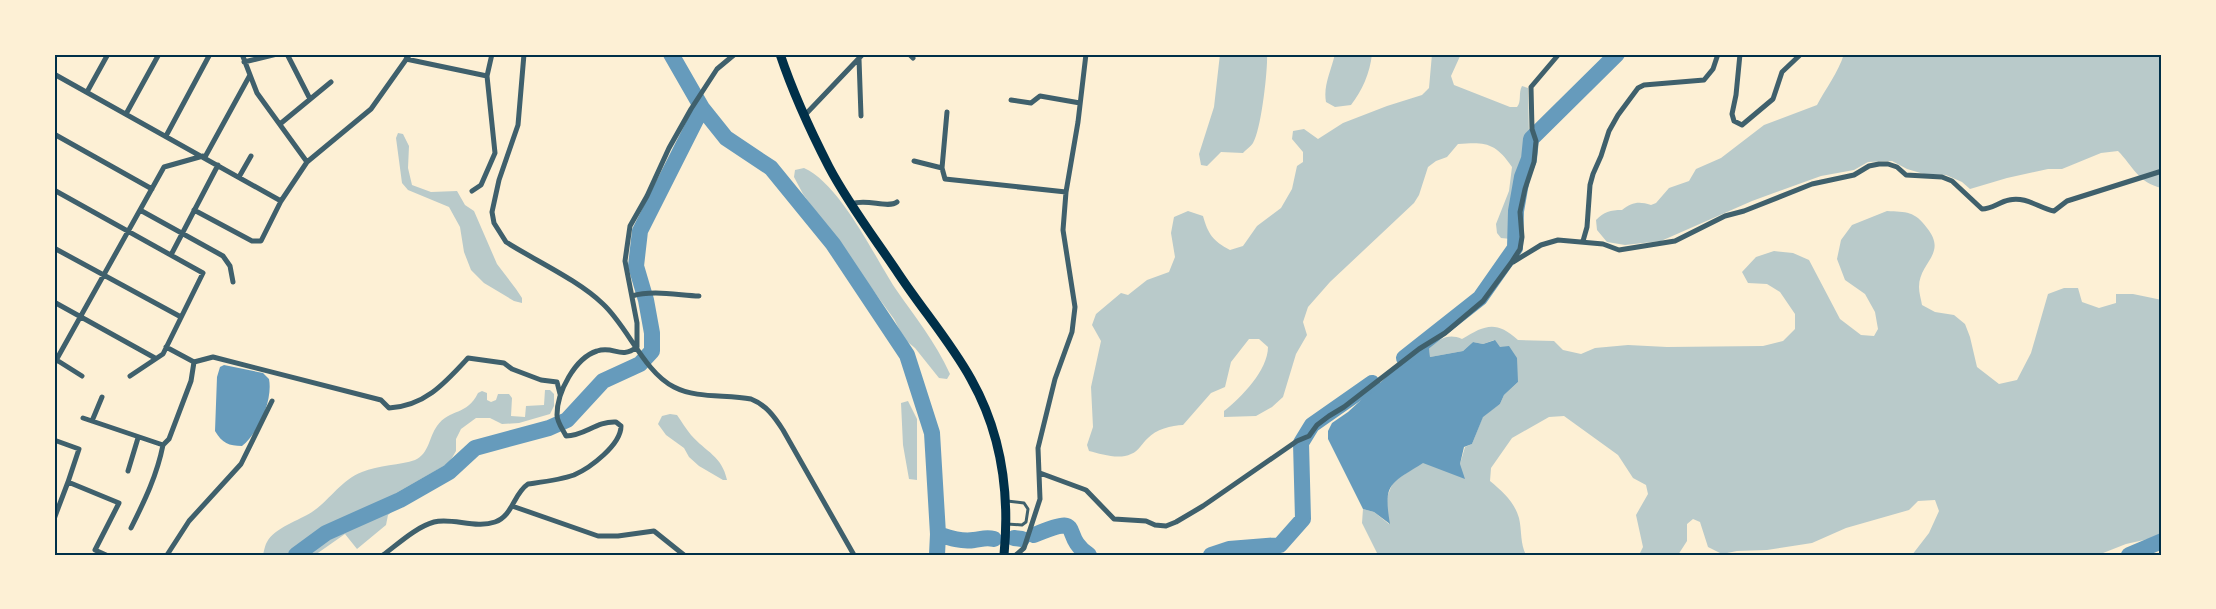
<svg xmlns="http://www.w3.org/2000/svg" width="2216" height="609" font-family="Arial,sans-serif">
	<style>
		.green { fill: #b9caca }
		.water { fill: #669bbc }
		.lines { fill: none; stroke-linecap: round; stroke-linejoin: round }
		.river { stroke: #669bbc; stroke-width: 16 }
		.service { stroke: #3f606c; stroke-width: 3 }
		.minor { stroke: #3f606c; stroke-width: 5 }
		.trunk { stroke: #003049; stroke-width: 9 }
		.neatline { fill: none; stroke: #003049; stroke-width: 2 }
	</style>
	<rect width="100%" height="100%" fill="#fdf0d5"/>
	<path class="green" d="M1220,54H1267C1268,70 1261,131 1253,143C1251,146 1246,150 1243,153L1221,152L1207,166L1201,165L1199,154L1214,107Z
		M1335,54H1372C1370,73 1362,91 1351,105L1335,107L1326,102C1323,86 1331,71 1335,54Z
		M1432,54H1461L1451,76L1454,85L1510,107H1517C1522,101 1518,93 1522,86L1528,88L1529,135L1523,146V167L1514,208L1511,239L1501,238L1497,233L1496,224L1509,191L1512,167C1495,142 1485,142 1458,144L1447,157L1436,161L1428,167L1419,195L1414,203L1330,282L1308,307L1303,322L1307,335L1296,354L1283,397L1272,407L1256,416L1224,417V411C1241,398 1268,370 1268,347L1259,339H1249L1231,362L1225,387L1211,393L1183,425C1172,425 1155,430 1148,438C1142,443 1139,451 1131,454C1119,460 1101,454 1089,451L1087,445L1093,427L1091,387L1101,341L1092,325L1096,314L1121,293L1128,295L1147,280L1169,272L1175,257L1171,233L1174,217L1188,211L1203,216C1208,234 1213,241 1230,250L1243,246L1257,226L1281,208L1292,189L1297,166L1303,162V152L1292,139L1293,131L1304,129L1318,139L1343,123L1387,106L1422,95L1429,88Z
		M1844,54H2162V188C2138,183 2133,166 2118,151L2101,153L2062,169H2048L2007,178L1970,189L1962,182L1946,175L1924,174L1907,169L1892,161L1868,162L1854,170L1821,176L1752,201L1661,241L1625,245L1607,242L1597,230L1596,220C1604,212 1610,210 1622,210C1632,202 1639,201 1651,205L1656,203L1669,188L1689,181L1696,169L1721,158L1764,125L1817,105C1826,88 1838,73 1844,54Z
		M398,133L403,134L409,146L408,168L412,185L431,192L457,191L465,205L474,211L497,264L516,289L522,298V303L514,301L484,283L471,270L464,252L460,227L449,207L408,190L402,183L396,138Z
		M804,168C840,184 873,254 895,288C915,317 935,341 950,374L947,379L939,378L915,348L904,339L894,319L803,194L794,177L795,170Z
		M1887,211C1906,212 1915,211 1927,228C1948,254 1919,262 1919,287C1919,293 1921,299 1922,305L1935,312L1954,315L1965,324L1970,337L1977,367L1999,384L2017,380L2031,353L2048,294L2064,288H2078L2082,302L2099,308L2116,303V294H2133L2162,300V536L2126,544L2098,555H1912L1929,533L1939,511L1935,500L1918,501L1909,510L1846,528L1812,543L1767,550L1737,551L1722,554L1708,547L1700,522L1693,519L1687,524V541L1678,555H1639L1643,547L1636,515L1648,494L1646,485L1633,478L1618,455L1564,416L1549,417L1512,438L1491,468L1490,481C1503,492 1514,501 1519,518C1522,531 1520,543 1526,555H1378L1362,523L1363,509L1374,512L1389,524L1386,500L1393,482L1423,462L1460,464L1465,447L1472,444L1483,416L1500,404L1504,395L1518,382L1494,340L1483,344L1473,342L1463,351L1430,357L1429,347C1441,339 1448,333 1462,339C1485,325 1496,320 1518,340L1554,341L1563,350L1581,354L1595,348L1628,345L1667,347L1763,346L1783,341L1795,329V314L1780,292L1767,284L1748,283L1742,272L1756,257L1774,251L1793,253L1809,260L1840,319L1861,335L1874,336L1878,329L1875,312L1865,294L1845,280L1837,259L1841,240L1852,225Z
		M545,390H550L554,394V406L550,414L519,423L502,424L490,418H476L461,429L456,439V451L449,463L396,493L394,510L388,515L386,525L357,549L345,534L315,555H263C264,551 265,545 267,542C274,528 300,520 312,512C330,500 341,480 362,472C378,465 401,465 415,460C429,454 429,437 437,426C450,408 467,416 478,393L482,391L487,393V400L491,402L496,400L498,394H509L512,398L511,416L525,417L526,406L544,405Z
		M908,401L917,419V480L909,479L903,445L901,403Z
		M670,414L677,415C682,422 686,429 691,435C706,452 722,456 727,480H723L699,466L689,457L684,448L666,435L658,424L662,416Z"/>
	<path class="water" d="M1495,340L1500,347L1509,346L1517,358L1518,382L1504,395L1500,404L1483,417L1472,444L1464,447L1460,464L1465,479L1423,463C1390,484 1383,483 1390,524L1374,512L1363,509L1328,439V431L1332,423L1348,412L1396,368L1429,347L1430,357L1463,351L1473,342L1483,344Z
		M224,365L263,373L269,379C273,400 259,432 242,446C229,446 222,443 215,431L217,377L220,367Z"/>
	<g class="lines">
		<path class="river" d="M671,54L702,108L726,138L771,168L833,244L907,355L932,433L938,534L937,555
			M1404,358L1480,298L1515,248L1516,211L1522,177L1529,159L1531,139L1617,54
			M938,534C950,538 962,542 974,540C982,539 986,537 994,539
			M1034,535C1088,512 1058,535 1089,555
			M1014,538L1022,539
			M296,555L326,533L400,500L449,472L475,448L549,428L567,420L603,381L640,364L652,351V333L646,300L636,266L640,231L702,108
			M1211,555L1229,549L1280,545L1303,519L1301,443L1312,425L1372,383
			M2129,555L2162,541"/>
		<path class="service" d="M1007,501L1024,503L1028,509L1026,522L1022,525L1007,524"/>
		<path class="minor" d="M242,54L257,93L307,162
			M287,54L310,99
			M524,54L518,125L499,180L492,212L494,223L506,242C536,261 578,280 603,304C628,327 644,372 674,387C697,399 727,394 751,399C766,405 774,416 783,430L854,555
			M909,54L913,58
			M1740,54L1736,95L1732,114L1734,121L1742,125L1773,99L1782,72L1801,54
			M406,59L487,76
			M859,59L861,116
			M244,62L277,54
			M54,74L281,201L307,162L371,109L410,54
			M87,92L108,54
			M1011,100L1031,103L1040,96L1080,103
			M947,112L942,168L945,179L1066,192
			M126,114L159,54
			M804,116L863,54
			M280,124L331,82
			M54,134L152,189
			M166,136L210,54
			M205,157L250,75
			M914,161L942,168
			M239,177L251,156
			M54,190L203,273L163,354L130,376
			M472,191L481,185L495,153L487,76L492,54
			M852,204C866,198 888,209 897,202
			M140,210L223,256L230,266L233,282
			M194,210L252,241H261L281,201
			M1583,241L1587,227L1590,185L1593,174L1601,156L1609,131L1618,115L1638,88L1644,85L1704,80L1713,69L1718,54
			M54,248L181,317
			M171,255L218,165
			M1513,262L1541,245L1558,240L1603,244L1619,250L1675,241L1725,216L1744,211L1812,184L1854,175L1869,166L1879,164H1888L1897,167L1906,175L1942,177L1952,181L1982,209C1992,209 1999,202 2009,200C2026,196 2039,208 2054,211L2067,201L2162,171
			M632,296C652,290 677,295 699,296
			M54,302L155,358
			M166,347L194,362L213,357L381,400L389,408C425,406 445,383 468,358L504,363L512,369L541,380L557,382L560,394
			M55,359L82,376
			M54,364L164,167L203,156
			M83,418L163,445L169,439L191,381L194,362
			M92,421L102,397
			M54,440L79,449L68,482L119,503L95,550L106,555
			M128,471L138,438
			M1040,473L1086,490L1114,519L1146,521L1155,525L1166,526L1176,522L1203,506L1297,441L1309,436L1317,425L1329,416L1344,407L1419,349L1445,333L1483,301L1511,263L1520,249L1522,237L1520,212L1525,189L1534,162L1536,141L1532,129L1531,87L1559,54
			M512,506L598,536H618L654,531L684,555
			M54,519L68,482
			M131,528C145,500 157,475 163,445
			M167,555L189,521L241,464L272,401
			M383,555C398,544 416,527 434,522C451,517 476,529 495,522C513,516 513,494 528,484C542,482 560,480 574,475C590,468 621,445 621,426L616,422C596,421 585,436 566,436C563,430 557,422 557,415C557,392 575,358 597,351C614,345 620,360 637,347V323L625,261L630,226L647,196L669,148L691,109L717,69L735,54
			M1016,555L1024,548L1040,499L1038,448L1055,379L1072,332L1075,307L1063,230L1066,192L1078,122L1086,54"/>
		<path class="trunk" d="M780,54C793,93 810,130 829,167C848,203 873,236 896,270C920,307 950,341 971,379C1002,434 1010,493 1004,555"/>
	</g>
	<rect width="2216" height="609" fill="none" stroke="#fdf0d5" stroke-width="111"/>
	<rect x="56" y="56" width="2104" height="498" class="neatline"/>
</svg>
